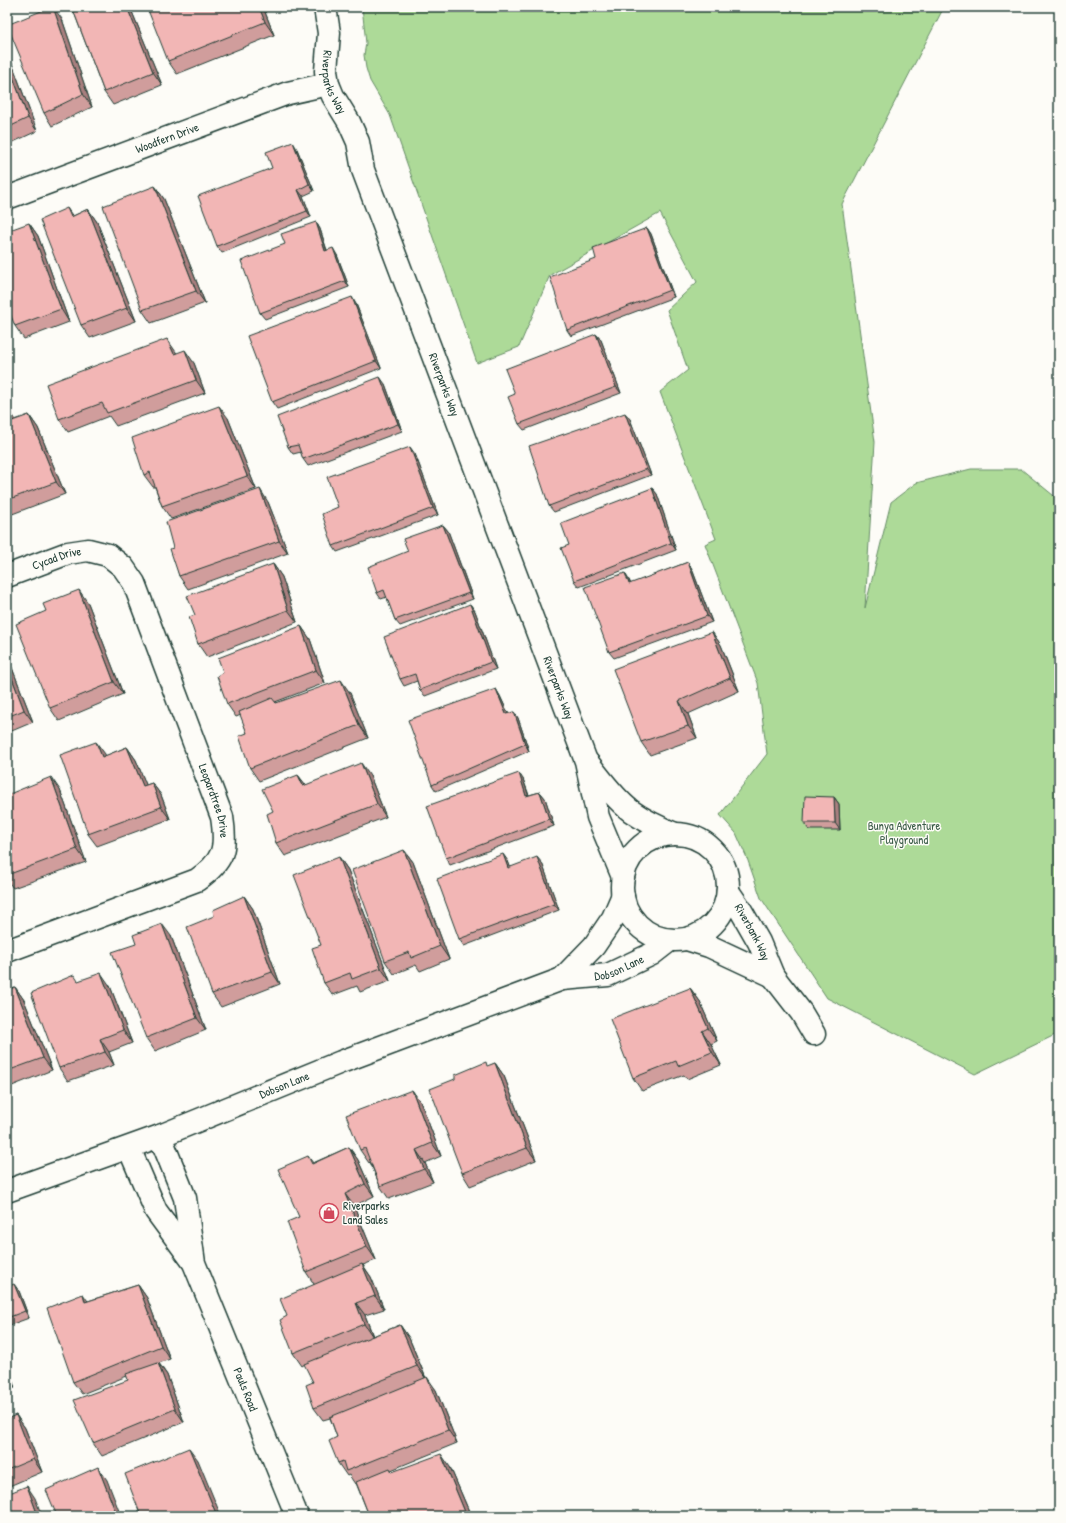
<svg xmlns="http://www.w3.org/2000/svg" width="1066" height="1523" font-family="'Patrick Hand',sans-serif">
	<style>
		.green { fill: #adda98; stroke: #668c66 }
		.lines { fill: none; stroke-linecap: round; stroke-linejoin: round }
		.minor-casing { stroke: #1f3d34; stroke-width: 25 }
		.minor { stroke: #fdfcf7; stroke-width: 22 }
		.wall { fill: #d09d9c; stroke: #1f3d34 }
		.shaded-wall { fill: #a97f7f; stroke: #1f3d34 }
		.building { fill: #f2b6b5; stroke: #1f3d34 }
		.labels { text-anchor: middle; stroke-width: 3; stroke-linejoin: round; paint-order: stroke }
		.street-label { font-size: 12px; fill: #1f3d34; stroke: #fdfcf7 }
		.park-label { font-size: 12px; fill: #3b5c48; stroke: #fdfcf7 }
		.poi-label { font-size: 12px; fill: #1f3d34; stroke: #fdfcf7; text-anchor: start }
	</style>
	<rect width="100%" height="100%" fill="#fdfcf7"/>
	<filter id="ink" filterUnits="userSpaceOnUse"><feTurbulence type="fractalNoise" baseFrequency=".025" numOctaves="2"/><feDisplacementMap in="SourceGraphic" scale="8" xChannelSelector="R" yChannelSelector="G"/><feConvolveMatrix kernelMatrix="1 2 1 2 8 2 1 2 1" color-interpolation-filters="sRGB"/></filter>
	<g filter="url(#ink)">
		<path class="green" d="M362,7H944L842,204L875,442L865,608L891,502L916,483L971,469H1021L1059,500V1033L975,1074L827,998L761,898L747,858L736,833L720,815L767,754L758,683L705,544L716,539L660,392L688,370L667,310L697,282L660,213L550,275L519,347L477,363L390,115L370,81L366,68L364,55L366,43Z"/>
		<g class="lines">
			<defs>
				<g id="minor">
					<path id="s1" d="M325,7L329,33L326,71L328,84L333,96L349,122L358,142L363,170L586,761L598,817L623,877"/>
					<path id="s2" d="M7,198L288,93L328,84"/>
					<path id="s3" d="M7,576L68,553L88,550L108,555L123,567L134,583L222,817C227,849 224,861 197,880L7,951"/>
					<path d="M588,763C601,779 614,798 631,811C645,821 660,828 675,834"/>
					<circle cx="675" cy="887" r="53"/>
					<path id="s4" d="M728,891L739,907L759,942L773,976L801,1012L814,1034"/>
					<path d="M687,939L709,946L773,976"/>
					<path d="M562,979L594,946L613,918L623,895"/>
					<path id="s5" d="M160,1136L185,1198L194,1263L297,1516"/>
					<path d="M129,1148L156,1211L192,1260"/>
					<path id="s6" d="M7,1191L160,1136L341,1062L562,979L608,975L652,954L670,940"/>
				</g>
			</defs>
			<use href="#minor" class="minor-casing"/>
			<use href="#minor" class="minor"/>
		</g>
		<path class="wall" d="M72,7H130L162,85L113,105L104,92Z
			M263,7L274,35L177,74L168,61Z
			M62,19L92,107L52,126L44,113Z
			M7,50L37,131L7,145Z
			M297,149L314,191L303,196L311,217L222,253L217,246L272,168Z
			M155,186L164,199L205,303L151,323L142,310Z
			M88,209L97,222L136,321L90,338L81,325L73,216Z
			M316,222L320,229L327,250L337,255L349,287L265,319L260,313L285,244Z
			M29,223L38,236L69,322L24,339L15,326Z
			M647,228L651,234L674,297L571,336L567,330L596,259Z
			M356,304L381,368L277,409L272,402Z
			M596,334L601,340L621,393L524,430L519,424L515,394Z
			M176,352V353L194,363L205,393L116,426L109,416L68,432L59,419Z
			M385,384L402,431L308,466L303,459L301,452L293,454L288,447Z
			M7,408L16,420L29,415L38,428L65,494L7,516Z
			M228,418L256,489L171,519L162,506L155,487H153L144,475Z
			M630,419L651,475L554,512L549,506Z
			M415,454L438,515L337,552L333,546L338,507Z
			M652,488L657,494L676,550L579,587L574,581L569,545Z
			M268,502L288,553L188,589L179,576L173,548Z
			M443,525L448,531L473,599L400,626L395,620L387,597L381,599L377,593L408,551Z
			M688,562L692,569L712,622L614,658L609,652L629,580L631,584Z
			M273,564L282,577L297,622L207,657L198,644L195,615Z
			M88,603L123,694L59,721L50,708Z
			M470,604L475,611L496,669L425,696L420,690L417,681L404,686L400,679Z
			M301,626L310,639L325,683L275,702L276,703L350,693L368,738L259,781L250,768L247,733L241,715L236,717L227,704Z
			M712,632L721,645L739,691L688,714L697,738L650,755L641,742Z
			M7,655L33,722L7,733Z
			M496,689L500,696L508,713L514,712L518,718L529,751L436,791L432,785Z
			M96,742L105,756L127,747L136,760L146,785L152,783L161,795L170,819L97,846L88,834Z
			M298,775L306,785L370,776L386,817L285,856L276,843L273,811Z
			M523,779L529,795L540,792L545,798L554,826L450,865L446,858Z
			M60,790L86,862L13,888L7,880V795Z
			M834,797L839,804L840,830H809L804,823Z
			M404,850L413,862L449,959L420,971L416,965L394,974L385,961Z
			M339,857L348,870L390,981L360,992L357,986L333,995L324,983L321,945Z
			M508,861L510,867L542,863L559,910L464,946L459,939Z
			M244,896L253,909L280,984L221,1007L212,994L214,916Z
			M171,936L206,1030L155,1051L146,1038Z
			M79,981L110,986L132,1043L109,1052L114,1065L68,1081L59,1068Z
			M15,987L24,1000L52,1070L7,1088V990Z
			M690,988L699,1000L717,1041L711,1044L721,1065L687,1079L684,1075L642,1091L633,1078Z
			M495,1063L504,1076L536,1160L470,1186L462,1173L489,1066Z
			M412,1090L421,1103L441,1156L425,1163L433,1182L389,1199L380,1186L370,1162L369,1163L360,1150Z
			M349,1147L358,1160L374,1196L354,1206L376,1260L363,1265L371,1277L384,1309L365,1315L373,1336L400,1325L409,1338L426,1378L436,1390L457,1443L391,1470L393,1472L450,1467L471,1516H362L368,1513L356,1483L355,1484L349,1475L347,1476L338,1463L337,1437L330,1418L323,1420L314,1408L313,1382L305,1364L302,1366L293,1353L287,1316L314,1284L306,1272L299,1217L308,1156L313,1163Z
			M138,1285L147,1298L170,1359L159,1363L167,1375L184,1422L102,1456L93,1443L128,1380L127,1376L82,1394L73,1382L88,1301Z
			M7,1287L19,1291L29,1318L7,1326Z
			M7,1367L15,1388L7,1390Z
			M16,1415L25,1428L42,1472L7,1487V1419Z"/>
		<path class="shaded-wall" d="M53,7L62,19L92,107L83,94Z
			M127,7H130L162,85L153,72Z
			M259,7H263L274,35L265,22Z
			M7,50L37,131L28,118L7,61Z
			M293,142L297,149L314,191L309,184Z
			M155,186L164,199L205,303L196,291Z
			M298,190L303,196L311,217L307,211Z
			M67,208L76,221L71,217Z
			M88,209L97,222L136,321L127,308Z
			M316,222L320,229L329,258L325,251Z
			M29,223L38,236L69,322L61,309Z
			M647,228L651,234L674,297L670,290Z
			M333,248L337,255L349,287L345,281Z
			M352,297L356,304L381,368L376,361Z
			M596,334L601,340L621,393L616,387Z
			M167,339L176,352L183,367L174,354Z
			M185,350L194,363L205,393L196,380Z
			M380,377L385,384L402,431L398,424Z
			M219,406L228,418L256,489L247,476Z
			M7,408L16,421H12Z
			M625,413L630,419L651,475L646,469Z
			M29,415L38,428L65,494L56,482Z
			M410,447L415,454L438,515L433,508Z
			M652,488L657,494L676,550L671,543Z
			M260,489L268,502L288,553L279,541Z
			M443,525L448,531L473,599L469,593Z
			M688,562L692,569L712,622L707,616Z
			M273,564L282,577L297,622L288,610Z
			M625,573L629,580L633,591L629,584Z
			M79,590L88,603L123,694L114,682Z
			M470,604L475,611L496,669L491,662Z
			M301,626L310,639L325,683L316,670Z
			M712,632L721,645L739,691L730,678Z
			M7,655L33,722L24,710L7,665Z
			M341,680L350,693L368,738L359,725Z
			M496,689L500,696L511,720L506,714Z
			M679,701L688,714L697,738L688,726Z
			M514,712L518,718L529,751L525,744Z
			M96,742L105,754L111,770L102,757Z
			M127,747L136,760L152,799L143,786Z
			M361,763L370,776L386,817L377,804Z
			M519,773L523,779L531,803L526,796Z
			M298,775L307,788L303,786Z
			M51,777L60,790L86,862L77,849Z
			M152,783L161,795L170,819L161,807Z
			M540,792L545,798L554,826L549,819Z
			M834,797L839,804L840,830L835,823Z
			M404,850L413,862L449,959L440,946Z
			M503,854L508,861L513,874L508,868Z
			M339,857L348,870L390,981L381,968Z
			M537,857L542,863L559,910L554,904Z
			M244,896L253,909L280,984L272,972Z
			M162,924L171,936L206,1030L197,1018Z
			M101,973L110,986L132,1043L123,1030Z
			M15,987L24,1000L52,1070L43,1058Z
			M690,988L699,1000L717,1041L708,1028Z
			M702,1031L711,1044L721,1065L712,1052Z
			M100,1039L109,1052L114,1065L105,1052Z
			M495,1063L504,1076L536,1160L527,1148Z
			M412,1090L421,1103L441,1156L432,1143Z
			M349,1147L358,1160L374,1196L365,1184Z
			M416,1150L425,1163L433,1182L424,1169Z
			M345,1194L354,1206L376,1260L367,1247Z
			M362,1264L371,1277L384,1309L375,1296Z
			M14,1284L19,1291L29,1318L25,1311Z
			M138,1285L147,1298L170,1359L161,1346Z
			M83,1294L92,1307L85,1302Z
			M356,1303L365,1315L373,1337L364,1324Z
			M400,1325L409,1338L426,1379L417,1366Z
			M158,1363L167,1375L184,1422L175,1409Z
			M7,1367L15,1388L7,1377Z
			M427,1377L436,1390L457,1443L448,1430Z
			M16,1415L25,1428L42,1472L33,1459Z
			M189,1448L198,1460L221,1516H217Z
			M441,1454L450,1467L471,1516H468L465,1512Z
			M98,1467L107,1480L121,1516H117Z
			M27,1486L35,1498L42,1516H38Z"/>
		<path class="building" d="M51,7H53L83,94L44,113L7,25Z
			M72,7H127L153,72L104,92Z
			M156,7H259L265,22L168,61L148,10Z
			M7,61L28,118L7,128Z
			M293,142L309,184L298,190L307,211L217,246L198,196L272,168L266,152Z
			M155,186L196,291L142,310L103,206Z
			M67,208L71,217L88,209L127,308L81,325L40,220Z
			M316,222L325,251L333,248L345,281L260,313L241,261L285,244L281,234Z
			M29,223L61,309L15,326L7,306V231Z
			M647,228L670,290L567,330L550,277L596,259L593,248Z
			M352,297L376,361L272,402L247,336Z
			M596,334L616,387L519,424L508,397L515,394L505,369Z
			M167,339L174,354L185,350L196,380L107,413L102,403L59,419L46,384Z
			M380,377L398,424L303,459L298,445L288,447L277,417Z
			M219,406L247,476L162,506L150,472L144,475L132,438Z
			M7,408L12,421L29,415L56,482L7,500Z
			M625,413L646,469L549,506L529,446Z
			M410,447L433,508L333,546L322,514L338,507L327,477Z
			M652,488L671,543L574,581L561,548L569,545L561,523Z
			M260,489L279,541L179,576L170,549L173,548L166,522Z
			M443,525L469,593L395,620L384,590L377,593L368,567L408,551L403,539Z
			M688,562L707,616L609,652L585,587L625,573L629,584Z
			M273,564L288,610L198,644L189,617L195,615L187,596Z
			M79,590L114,682L50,708L16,624L46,611L43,604Z
			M470,604L491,662L420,690L415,674L400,679L384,637Z
			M301,626L316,670L227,704L217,676L223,672L218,658Z
			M712,632L730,678L679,701L688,726L641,742L613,669Z
			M7,665L24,710L7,717Z
			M341,680L359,725L250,768L239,736L247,733L239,712L272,698L276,703Z
			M496,689L506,714L514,712L525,744L432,785L408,720Z
			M96,742L102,757L127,747L143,786L152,783L161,807L88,834L60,755Z
			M361,763L377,804L276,843L267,814L273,811L262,789L298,775L303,786Z
			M519,773L526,796L540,792L549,819L446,858L427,806Z
			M51,777L77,849L7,875V795Z
			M805,796L834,797L835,823H804Z
			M404,850L440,946L411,958L409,952L385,961L352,870Z
			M503,854L508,868L537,857L554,904L459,939L437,879Z
			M339,857L381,968L352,979L350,973L324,983L312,948L321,945L294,875Z
			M244,896L272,972L212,994L187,927L214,916L213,910Z
			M162,924L197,1018L146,1038L112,952L136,944L133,935Z
			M101,973L123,1030L100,1039L105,1052L59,1068L31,993L74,975L78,981Z
			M15,987L43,1058L7,1071V990Z
			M690,988L708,1028L702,1031L712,1052L678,1066L676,1061L633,1078L610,1019Z
			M486,1062L487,1066L495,1063L527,1148L462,1173L430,1089L455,1079V1075Z
			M412,1090L432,1143L416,1150L424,1169L380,1186L365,1148L360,1150L346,1115Z
			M349,1147L365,1184L345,1194L367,1247L306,1272L287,1222L299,1217L278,1169L308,1156L312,1164Z
			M362,1264L375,1296L356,1303L364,1324L293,1353L280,1320L287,1316L280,1299Z
			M14,1284L25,1311L7,1318V1287Z
			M138,1285L161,1346L73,1382L47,1308L83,1294L85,1302Z
			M400,1325L417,1366L314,1408L306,1385L313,1382L304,1364Z
			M158,1363L175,1409L93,1443L74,1400L128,1380L126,1374Z
			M427,1377L448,1430L346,1471L343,1461L338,1463L329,1441L337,1437L330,1417Z
			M16,1415L33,1459L7,1470V1419Z
			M189,1448L217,1516H141L125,1474Z
			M441,1454L465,1512L456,1516H362L361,1515L368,1513L356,1482L390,1468L392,1472Z
			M98,1467L117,1516H57L46,1490Z
			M27,1486L38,1516H7V1494Z"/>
	</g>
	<defs>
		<symbol id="shop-ring" viewBox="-11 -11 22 22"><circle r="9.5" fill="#fdfcf7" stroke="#d1495b" stroke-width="1.5"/><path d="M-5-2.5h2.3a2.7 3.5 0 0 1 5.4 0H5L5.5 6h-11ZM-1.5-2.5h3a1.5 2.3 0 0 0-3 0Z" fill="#d1495b"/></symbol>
	</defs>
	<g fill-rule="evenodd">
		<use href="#shop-ring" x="318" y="1202" width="22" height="22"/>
	</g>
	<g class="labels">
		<g class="street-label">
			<text dy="4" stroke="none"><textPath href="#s1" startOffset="77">Riverparks Way</textPath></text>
			<text dy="4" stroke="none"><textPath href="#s2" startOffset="171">Woodfern Drive</textPath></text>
			<text dy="4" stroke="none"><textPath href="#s1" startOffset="401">Riverparks Way</textPath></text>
			<text dy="4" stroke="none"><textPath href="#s3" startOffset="53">Cycad Drive</textPath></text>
			<text dy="4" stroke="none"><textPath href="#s1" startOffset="725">Riverparks Way</textPath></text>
			<text dy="4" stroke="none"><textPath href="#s3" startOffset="377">Leopardtree Drive</textPath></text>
			<text dy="4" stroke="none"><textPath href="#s4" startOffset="48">Riverbank Way</textPath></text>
			<text dy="4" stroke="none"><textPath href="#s6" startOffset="653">Dobson Lane</textPath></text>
			<text dy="4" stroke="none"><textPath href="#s6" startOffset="297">Dobson Lane</textPath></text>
			<text dy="4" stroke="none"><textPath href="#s5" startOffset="269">Pauls Road</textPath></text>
		</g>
		<g class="park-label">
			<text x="904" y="830">Bunya Adventure<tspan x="904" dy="14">Playground</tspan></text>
		</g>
		<g class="poi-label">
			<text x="343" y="1210">Riverparks<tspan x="343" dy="14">Land Sales</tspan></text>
		</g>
	</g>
	<rect width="1066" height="1523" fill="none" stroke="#fdfcf7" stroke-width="24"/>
	<rect x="12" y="12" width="1042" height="1499" fill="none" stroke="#1f3d34" stroke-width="1.5" filter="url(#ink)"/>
</svg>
